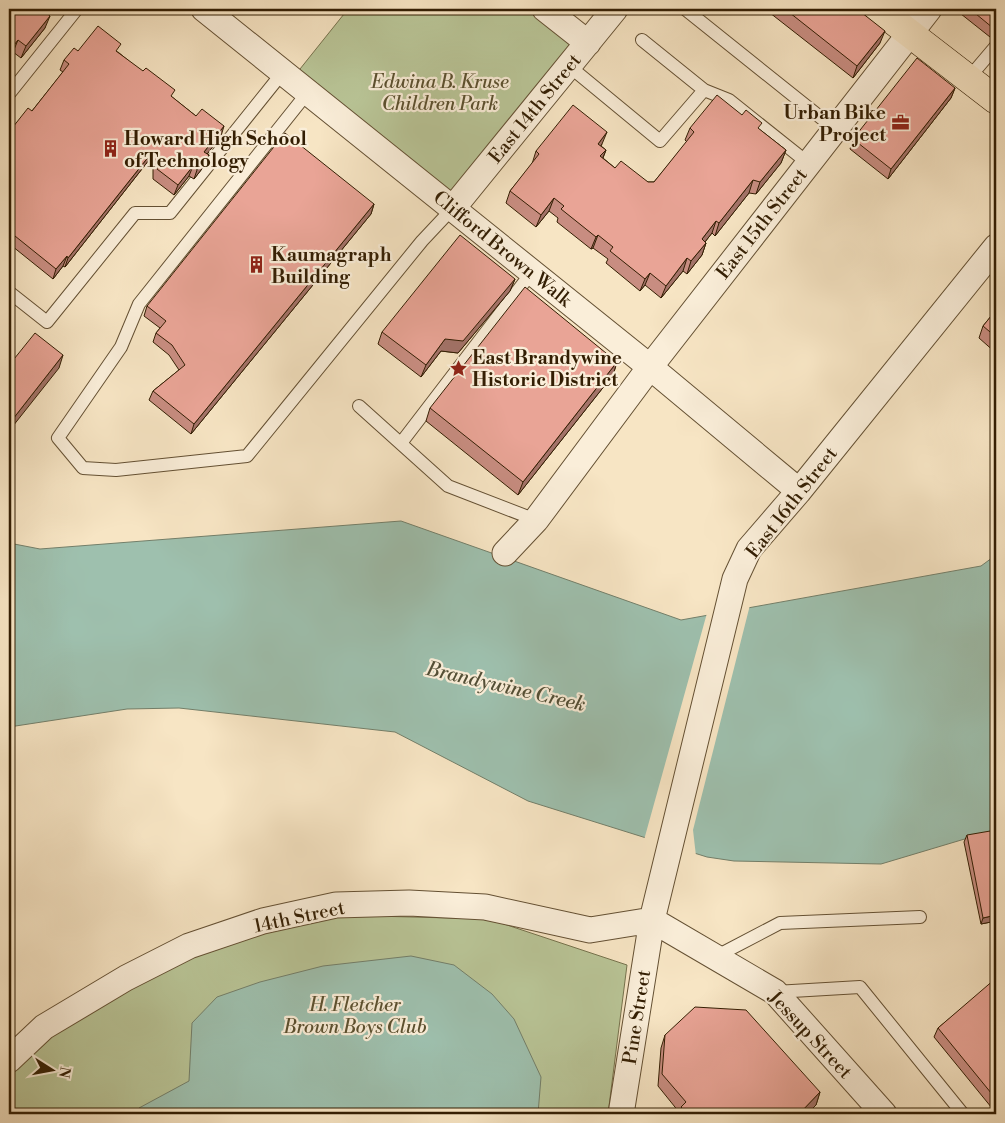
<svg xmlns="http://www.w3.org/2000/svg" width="1005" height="1123" font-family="'Libre Bodoni',serif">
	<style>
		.green { fill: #b9c597; stroke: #76724d }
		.water { fill: #9ec0ae; stroke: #737f6a }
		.pier { fill: #f7e5c4 }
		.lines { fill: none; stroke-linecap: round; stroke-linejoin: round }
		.service-casing { stroke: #645033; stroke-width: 14 }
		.minor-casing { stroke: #645033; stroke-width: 27 }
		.primary-casing { stroke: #331e03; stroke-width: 29 }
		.service { stroke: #faeed9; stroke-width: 12 }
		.minor { stroke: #faeed9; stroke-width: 25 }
		.primary { stroke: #f7e5c4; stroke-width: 28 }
		.wall { fill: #c88d81; stroke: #331e03 }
		.shaded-wall { fill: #a37369; stroke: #331e03 }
		.building { fill: #e9a496; stroke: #331e03 }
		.labels { text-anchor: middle; stroke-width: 4.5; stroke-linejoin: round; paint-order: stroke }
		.park-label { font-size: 19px; font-style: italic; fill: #5b502f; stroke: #faeed9 }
		.street-label { font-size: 19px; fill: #331e03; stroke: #faeed9 }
		.poi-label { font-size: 19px; font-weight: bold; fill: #331e03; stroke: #faeed9; text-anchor: start }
		.water-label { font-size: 20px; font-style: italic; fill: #534f36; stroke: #faeed9 }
	</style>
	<rect width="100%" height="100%" fill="#f7e5c4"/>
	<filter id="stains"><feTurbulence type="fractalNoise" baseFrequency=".004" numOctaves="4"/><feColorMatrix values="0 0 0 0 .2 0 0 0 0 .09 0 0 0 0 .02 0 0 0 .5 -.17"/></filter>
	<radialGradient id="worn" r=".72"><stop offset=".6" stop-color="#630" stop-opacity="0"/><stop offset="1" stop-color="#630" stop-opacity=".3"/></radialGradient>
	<path class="green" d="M348,9H545L588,43L453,208L292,79Z
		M334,915L489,919L627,965L608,1114H9V1064L37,1034L217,937Z"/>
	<path class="water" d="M401,521L681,620L981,566L996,555V833L968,838L881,864L734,861L707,857L528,801L395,732L179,708L127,709L9,727V543L40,549Z
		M411,956L454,965L492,994L514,1019L541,1077L538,1114H133L139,1108L189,1081L192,1023L217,997L260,982L323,966Z"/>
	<path class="pier" d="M750,605L693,830L696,856L644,840L707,613Z"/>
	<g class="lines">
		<defs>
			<path id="service" d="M685,9L835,129
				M642,40L704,90
				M569,66L660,141L704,90L729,100L808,163
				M968,79L996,46
				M308,92L139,304L121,347L58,438L83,468L116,470L247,456L422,241L453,208
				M9,94L77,9
				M9,292L47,322L135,213H170L283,72
				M359,406L448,486L536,520
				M401,443L532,272
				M715,957L780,923L920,917
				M775,992L860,987L963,1114"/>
			<path id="minor" d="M204,9L650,367L799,491
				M545,9L588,43
				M453,208L615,9
				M505,553L536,520L650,367L929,9
				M652,920L775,992L884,1114
				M9,1060L44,1027L126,978L189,946L263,921L336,905L409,903L485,907L590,930L652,920
				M621,1114L652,920L735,579L749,549L799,491L996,247"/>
			<path id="primary" d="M878,9L996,100"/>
		</defs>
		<use href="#service" class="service-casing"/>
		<use href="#minor" class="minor-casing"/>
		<use href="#primary" class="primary-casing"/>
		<use href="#service" class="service"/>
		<use href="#minor" class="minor"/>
		<use href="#primary" class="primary"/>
	</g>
	<path class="wall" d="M9,9L45,12V28L21,58L13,52Z
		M765,9H857L880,43L853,78Z
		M956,9H996V29L990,37L956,10Z
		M78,51L118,52L172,97L221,136L207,154L209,155L205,165L194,179L189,176L174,195L153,179V164L149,160L65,267L63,266L53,279L12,246L32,111L63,72L60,70L64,60Z
		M955,88L951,98L888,179L850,149L853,139Z
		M690,128L759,129L786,150L781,163L756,194L749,193L715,236L712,233L705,242L706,243L702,255L687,274L683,271L661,298L645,285L640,291L606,263L608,259L593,248L591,249L557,222L558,218L549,211L536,227L506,203L510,191L532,164L536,151L602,144L601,146L606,150L603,158L615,168L648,182H654L687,142L685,140Z
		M374,204L371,214L191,434L149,400L153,391L179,370L169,355L153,342L156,333L160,328L144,316L147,306Z
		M515,279L510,291L458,353L441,351L421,377L378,344L382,332Z
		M996,310V353L979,338L983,326Z
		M617,362L613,375L518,495L426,421L430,408Z
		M967,835L996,921L981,924L964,842Z
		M996,980V1113L934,1037L938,1028Z
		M665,1035L820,1092L816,1105L807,1114H679V1112L658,1086L661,1048Z"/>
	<path class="shaded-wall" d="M50,16L45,28L21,58L26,46Z
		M996,24V29L990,37L993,28Z
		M885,31L880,43L853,78L857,66Z
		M18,40L13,52L9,58V51Z
		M955,88L951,98L888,179L891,169Z
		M224,126L221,136L201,162L204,152Z
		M607,132L602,144L593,156L598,144Z
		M606,150L601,162L600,156Z
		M786,150L781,163L756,194L760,182Z
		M153,151L149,160L65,267L68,258Z
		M209,155L205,165L194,179L197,170Z
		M193,166L189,176L174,195L178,185Z
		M753,180L749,193L715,236L719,223Z
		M554,198L549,211L536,227L541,215Z
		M374,204L371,214L191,434L194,424Z
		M716,221L712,233L697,252L702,239Z
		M598,235L593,248L591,249L596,237Z
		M15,236L12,246L9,250V244Z
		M706,243L702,255L687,274L691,261Z
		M67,256L63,266L53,279L56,269Z
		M687,258L683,271L661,298L666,286Z
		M650,273L645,285L640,291L645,279Z
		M515,279L510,291L458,353L441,351L421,377L426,365L445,339Z
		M63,355L59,368L9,431V424Z
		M617,362L613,375L518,495L523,482Z
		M996,915V921L981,924L983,918Z
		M820,1092L816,1105L807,1114H799Z"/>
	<path class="building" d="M9,9H42L50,16L26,46L18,40L9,51Z
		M785,9H857L885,31L857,66Z
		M970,9H996V24L993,28Z
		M98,26L121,44L116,51L143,71L146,68L175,90L171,96L196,116L202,109L224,126L204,152L209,155L197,170L193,166L178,185L157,169V154L153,151L68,258L67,256L56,269L15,236L9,244V132L28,108L32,111L69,64L64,60L74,48L78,51Z
		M917,58L955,88L891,169L853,139Z
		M717,95L742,115L746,110L762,123L758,128L786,150L760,182L753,180L719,223L716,221L702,239L706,243L691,261L687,258L666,286L650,273L645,279L610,251L613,247L598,235L596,237L561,209L564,206L554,198L541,215L510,191L539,154L536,151L573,105L607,132L598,144L606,150L600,156L615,168L621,161L648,182H654L694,132L690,128Z
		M285,133L374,204L194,424L153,391L185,365L172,345L156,333L166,321L147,306Z
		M460,235L515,279L463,341L445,339L426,365L382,332Z
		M525,287L617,362L523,482L430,408Z
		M996,310V337L983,326Z
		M35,333L63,355L9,424V363L10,364Z
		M996,830V915L983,918L967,835Z
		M995,979L996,980V1099L938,1028Z
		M695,1007L746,1010L820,1092L799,1114H688L681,1107L686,1102L662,1074L665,1035Z"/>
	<defs>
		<symbol id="office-bare" viewBox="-9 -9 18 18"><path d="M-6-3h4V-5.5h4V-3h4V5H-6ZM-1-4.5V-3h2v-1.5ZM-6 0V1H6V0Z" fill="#8f2418" stroke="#faeed9" stroke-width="2.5" paint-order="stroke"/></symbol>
		<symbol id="building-bare" viewBox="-9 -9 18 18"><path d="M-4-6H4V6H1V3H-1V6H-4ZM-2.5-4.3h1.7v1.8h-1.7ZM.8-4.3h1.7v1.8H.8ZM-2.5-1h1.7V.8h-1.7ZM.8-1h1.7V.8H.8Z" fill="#8f2418" stroke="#faeed9" stroke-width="2.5" paint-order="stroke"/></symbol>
		<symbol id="sight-bare" viewBox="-9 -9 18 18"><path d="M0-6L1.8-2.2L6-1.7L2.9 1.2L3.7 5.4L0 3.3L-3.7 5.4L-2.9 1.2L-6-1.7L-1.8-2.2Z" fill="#8f2418" stroke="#faeed9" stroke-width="2.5" paint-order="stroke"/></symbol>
	</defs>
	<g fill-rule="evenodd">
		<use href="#office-bare" x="888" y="110" width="25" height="25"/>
		<use href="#building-bare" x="98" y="136" width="25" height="25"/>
		<use href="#building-bare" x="244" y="252" width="25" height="25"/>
		<use href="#sight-bare" x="446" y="356" width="25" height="25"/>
	</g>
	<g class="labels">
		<g class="park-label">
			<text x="440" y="88">Edwina B. Kruse<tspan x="440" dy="22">Children Park</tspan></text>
			<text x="355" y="1011">H. Fletcher<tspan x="355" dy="22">Brown Boys Club</tspan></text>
		</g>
		<g class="street-label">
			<text transform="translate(534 108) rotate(-51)" y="7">East 14th Street</text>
			<text transform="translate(761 223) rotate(-52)" y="7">East 15th Street</text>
			<text transform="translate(503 248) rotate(39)" y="7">Clifford Brown Walk</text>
			<text transform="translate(791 502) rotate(-52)" y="7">East 16th Street</text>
			<text transform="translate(299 916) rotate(-12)" y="7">14th Street</text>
			<text transform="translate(636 1017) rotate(-81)" y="7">Pine Street</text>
			<text transform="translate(811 1034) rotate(47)" y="7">Jessup Street</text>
		</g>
		<g class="poi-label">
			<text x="886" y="119" text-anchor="end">Urban Bike<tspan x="886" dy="22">Project</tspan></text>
			<text x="124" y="145">Howard High School<tspan x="124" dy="22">of Technology</tspan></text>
			<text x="271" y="261">Kaumagraph<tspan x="271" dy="22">Building</tspan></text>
			<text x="472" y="364">East Brandywine<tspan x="472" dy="22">Historic District</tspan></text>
		</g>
		<g class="water-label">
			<text transform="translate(506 686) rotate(13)" y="7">Brandywine Creek</text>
		</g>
	</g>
	<rect width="1005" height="1123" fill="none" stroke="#f7e5c4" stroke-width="30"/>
	<rect x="10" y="10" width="985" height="1103" fill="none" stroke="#331e03" stroke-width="2.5"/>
	<rect x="15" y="15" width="975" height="1093" fill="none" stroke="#331e03"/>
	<g transform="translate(52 1070) rotate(101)" stroke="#faeed9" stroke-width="4" paint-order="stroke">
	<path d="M0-4L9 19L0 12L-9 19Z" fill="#331e03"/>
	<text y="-8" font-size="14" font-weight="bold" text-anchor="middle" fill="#331e03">N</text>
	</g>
	<rect width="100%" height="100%" filter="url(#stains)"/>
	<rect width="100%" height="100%" fill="url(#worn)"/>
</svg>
